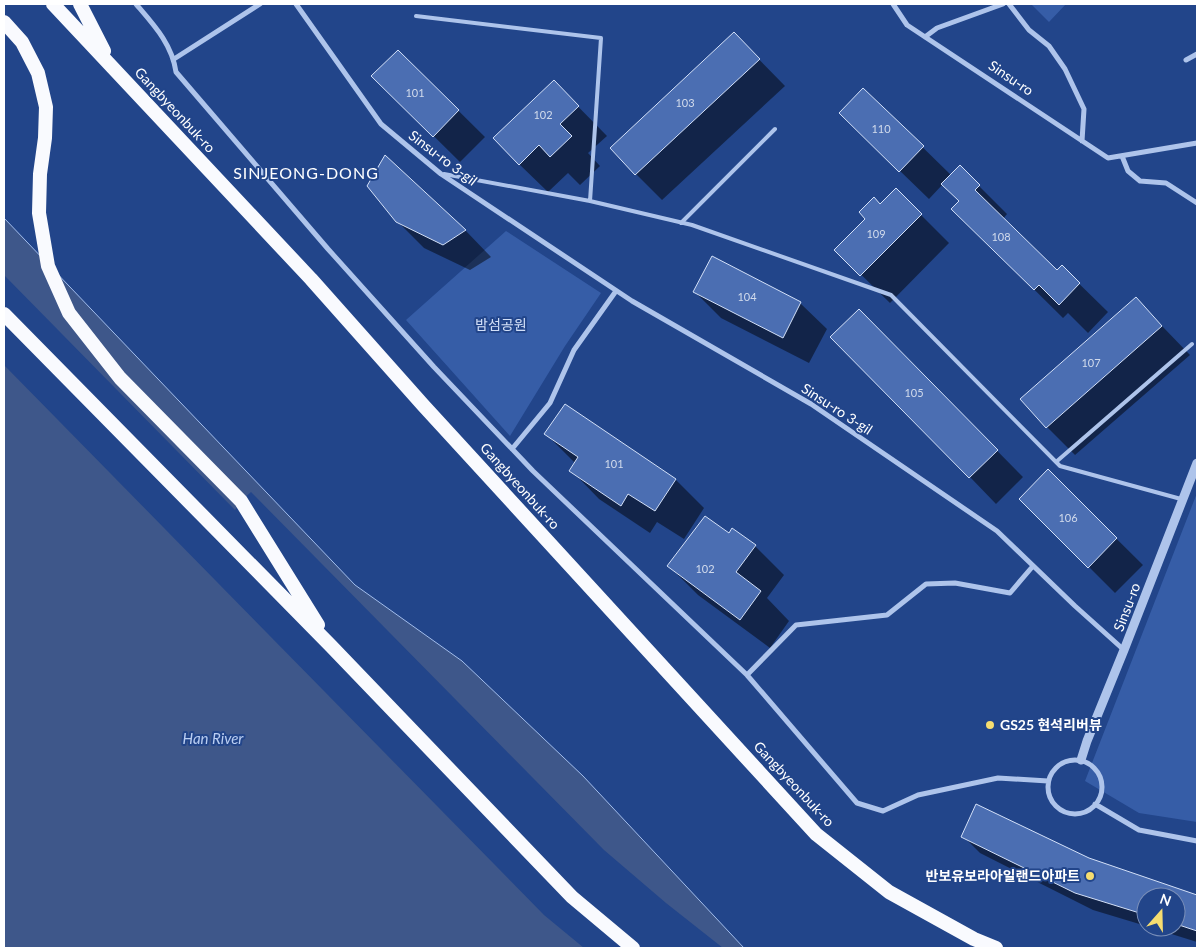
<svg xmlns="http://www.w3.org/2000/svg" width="1201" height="952" font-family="Lato,'Noto Sans KR',sans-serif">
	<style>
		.green { fill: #365da7 }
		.water { fill: #3e578a; stroke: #a2bdec }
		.pier { fill: #22458a }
		.shadow { fill: #0007 }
		.building { fill: #4b6eb2; stroke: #d3e0f8 }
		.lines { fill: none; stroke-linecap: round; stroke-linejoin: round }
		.service { stroke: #aec4eb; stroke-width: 4 }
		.minor { stroke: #aec4eb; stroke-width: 5 }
		.tertiary { stroke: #aec4eb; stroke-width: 9 }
		.trunk { stroke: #f9fafe; stroke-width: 14 }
		.poi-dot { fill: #f6dd70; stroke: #22458a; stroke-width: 2 }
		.labels { text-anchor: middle; stroke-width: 4; stroke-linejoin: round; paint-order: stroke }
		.number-label { font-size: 11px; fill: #d2dbec }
		.street-label { font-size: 14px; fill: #fff; stroke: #22458a }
		.park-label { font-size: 14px; fill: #d3e0f8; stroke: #22458a }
		.poi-label { font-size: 14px; font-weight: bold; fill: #fff; stroke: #22458a; text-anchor: start }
		.water-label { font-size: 15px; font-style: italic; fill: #bacef2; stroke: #22458a }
		.quarter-label { font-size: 16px; letter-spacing: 1px; fill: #fff; stroke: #22458a }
	</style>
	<rect width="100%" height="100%" fill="#22458a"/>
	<path class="green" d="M1031,4H1066L1049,22Z
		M506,231L601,293L565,346L510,436L406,320Z
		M1197,493V822L1139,813L1085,781Z"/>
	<path class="water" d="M4,218L355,585L462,661L583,776L744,948H4Z"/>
	<path class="pier" d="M4,275L235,510L241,501L251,492L604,850L666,903L723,948H584L544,915L4,365Z"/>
	<path class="shadow" d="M734,34L785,86L662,200L636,174Z
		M398,51L485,137L460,162L373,76Z
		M554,82L607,136L588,153L600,166L580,185L568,173L548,192L519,164Z
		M863,89L952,176L960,167L1007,214L1003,219L1057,272L1062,267L1108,312L1088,333L1068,313L1063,318L981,237L961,202L943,184L929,199L869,141Z
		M385,157L466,231L491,257L470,270L424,248L397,221Z
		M896,190L949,243L890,303L836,250Z
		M695,292L800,303L827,329L809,363L721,318Z
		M1136,299L1190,355L1075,455L1047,427Z
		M885,337L1023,477L996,504L970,477Z
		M565,406L676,480L704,508L684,539L657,522L650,533L599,499L571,470L576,464L546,434Z
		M1048,471L1143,565L1115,593L1021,499Z
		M729,535L755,546L784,575L767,598L789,621L770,648L698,595L669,566Z
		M963,836L1088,859L1197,896V942L1149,927H1176V897H1146V926L1093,910L980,853Z"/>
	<path class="building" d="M734,32L760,59L635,175L610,148Z
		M398,50L459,110L433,137L371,76Z
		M554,80L579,106L560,124L572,136L550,157L539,145L519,165L493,138Z
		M863,88L924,146L899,172L839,113Z
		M385,155L466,230L443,245L396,222L367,186Z
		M960,165L980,185L975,190L1057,270L1062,265L1080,283L1059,305L1039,285L1034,290L951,209L959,201L941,184Z
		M896,188L922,214L860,276L834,250L865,219L859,212L874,197L880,204Z
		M712,256L801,302L783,338L693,292Z
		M1136,297L1162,326L1046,428L1020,399Z
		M859,309L998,450L969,478L830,337Z
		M565,404L676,479L655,511L628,494L621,506L569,471L578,457L544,434Z
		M1048,469L1117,538L1088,568L1019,499Z
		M705,516L729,533L732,528L756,545L736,572L761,591L740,620L667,566Z
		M976,804L1089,858L1197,895V931L1176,924V897H1146V915L1075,893L961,837Z"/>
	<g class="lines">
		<path class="service" d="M416,16L601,38L590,201
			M444,174L590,201L692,225L891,295L1060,466L1181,499
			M681,223L775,129
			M1056,462L1192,344"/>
		<path class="minor" d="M136,4C154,25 172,44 176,72L328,249L434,367L533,471L747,675L857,803L883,811L918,795L998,778L1048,781
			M296,4L381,124L441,174L632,301L811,404L997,531L1075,606L1124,650
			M893,4L907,25L1108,158L1197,143
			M1009,4L1029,30L1049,46L1065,69L1084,109L1082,141
			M925,37L937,28L1003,4
			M174,59L260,4
			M1186,60L1197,54
			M1122,156L1128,171L1140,181L1166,183L1197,203
			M512,449L550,403L574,350L616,291
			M747,675L796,625L887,615L926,584L955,583L1010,593L1033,566
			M1048 787a27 27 0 1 1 54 0a27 27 0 1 1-54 0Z
			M1095,804L1139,830L1197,841"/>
		<path class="tertiary" d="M1081,760L1087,741L1124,650L1197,463"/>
		<path class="trunk" d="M53,4L311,279L423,405L816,834L889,892L974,939L996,948
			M80,4L104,51
			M4,22L22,42L38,73L46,107L45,138L40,174L39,213L48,266L69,313L120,378L241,501L318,625
			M4,314L331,646L572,897L633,948"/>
	</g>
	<g class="poi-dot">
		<circle cx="990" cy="725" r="5"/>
		<circle cx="1090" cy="876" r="5"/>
	</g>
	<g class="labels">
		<g class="number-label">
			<text x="415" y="97">101</text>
			<text x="685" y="107">103</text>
			<text x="543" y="119">102</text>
			<text x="881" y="133">110</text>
			<text x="876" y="238">109</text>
			<text x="1001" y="241">108</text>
			<text x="747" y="301">104</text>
			<text x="1091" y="367">107</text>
			<text x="914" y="397">105</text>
			<text x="614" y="468">101</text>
			<text x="1068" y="522">106</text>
			<text x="705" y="573">102</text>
		</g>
		<g class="street-label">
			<text transform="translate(1011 78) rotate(34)" y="5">Sinsu-ro</text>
			<text transform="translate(175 110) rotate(47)" y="5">Gangbyeonbuk-ro</text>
			<text transform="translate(443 158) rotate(37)" y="5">Sinsu-ro 3-gil</text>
			<text transform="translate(837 409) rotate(33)" y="5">Sinsu-ro 3-gil</text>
			<text transform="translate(520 486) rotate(48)" y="5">Gangbyeonbuk-ro</text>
			<text transform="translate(1127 607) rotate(-69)" y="5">Sinsu-ro</text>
			<text transform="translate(794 784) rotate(47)" y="5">Gangbyeonbuk-ro</text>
		</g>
		<g class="park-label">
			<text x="501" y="330">밤섬공원</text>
		</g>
		<g class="poi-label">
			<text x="1000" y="730">GS25 현석리버뷰</text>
			<text x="1080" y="881" text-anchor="end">반보유보라아일랜드아파트</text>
		</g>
		<g class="water-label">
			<text x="213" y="744">Han River</text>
		</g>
		<g class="quarter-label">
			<text x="306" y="179">SINJEONG-DONG</text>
		</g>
	</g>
	<rect width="1201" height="952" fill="none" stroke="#ffffff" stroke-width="10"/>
	<g transform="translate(1161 912) rotate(20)"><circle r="24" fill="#22458a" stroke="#7a8fb9"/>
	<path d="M0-4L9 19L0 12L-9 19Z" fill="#f6dd70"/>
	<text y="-8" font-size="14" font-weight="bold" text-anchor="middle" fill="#ffffff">N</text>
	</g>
</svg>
